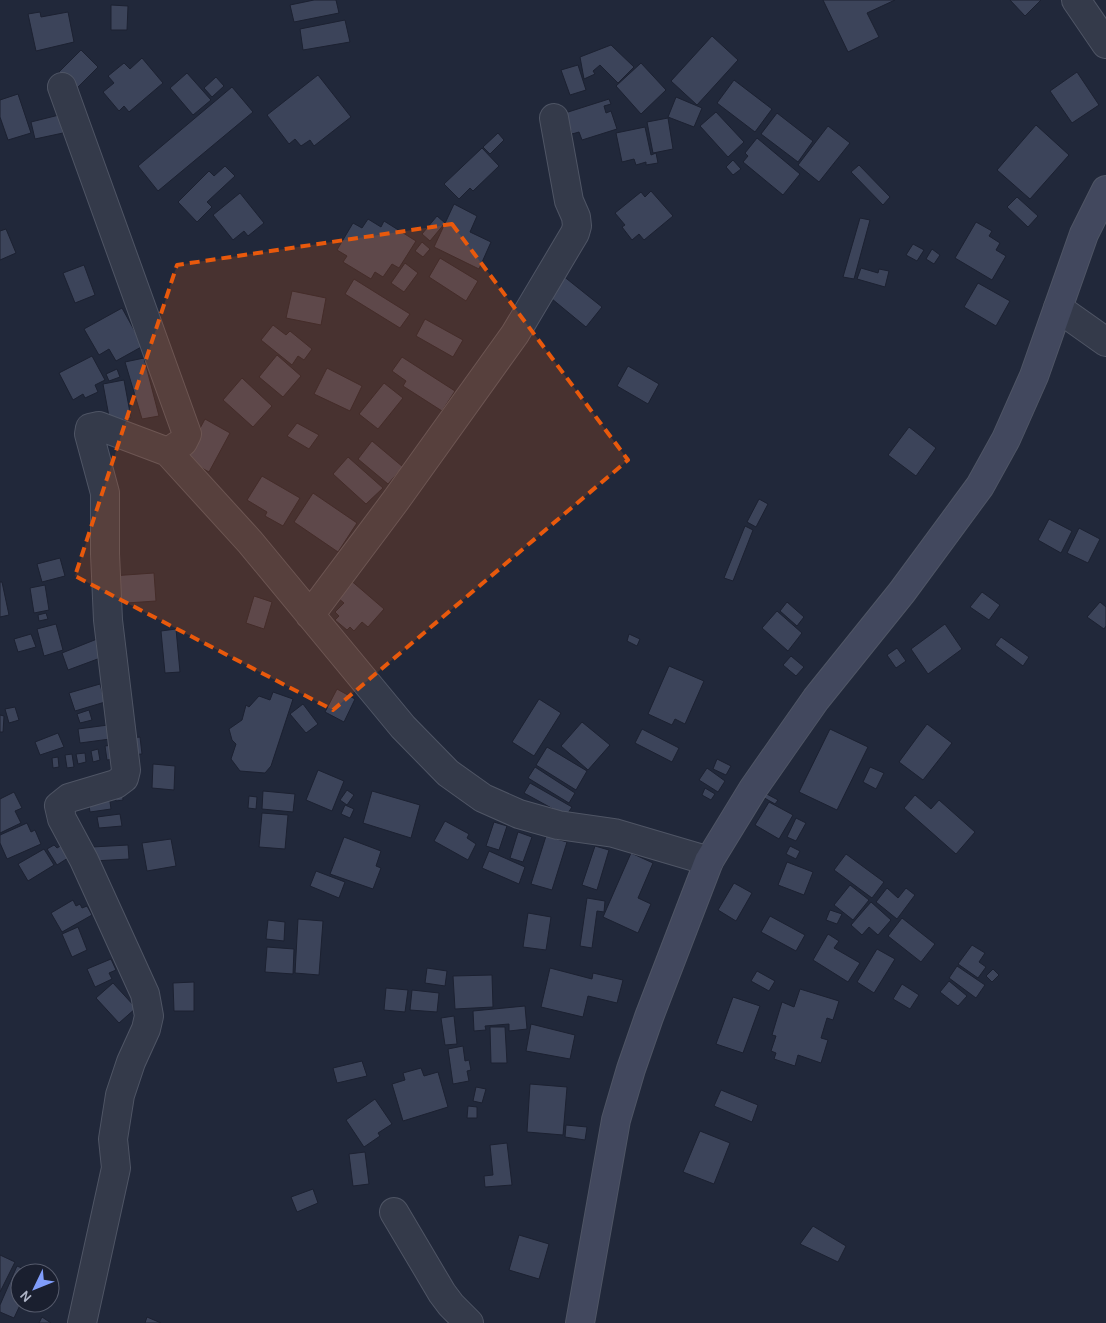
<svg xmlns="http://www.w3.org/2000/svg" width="1106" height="1323" font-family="Karla,sans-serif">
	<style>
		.building { fill: #3c445a; stroke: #1c2131 }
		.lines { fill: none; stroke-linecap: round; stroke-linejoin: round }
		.street-casing { stroke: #4f5565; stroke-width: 30 }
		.secondary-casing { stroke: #4f5565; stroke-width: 30 }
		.street { stroke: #343a4a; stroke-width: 28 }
		.secondary { stroke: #42485e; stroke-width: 28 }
		.marked { fill: #e8590c; fill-opacity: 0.2; stroke: #e8590c; stroke-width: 4; stroke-dasharray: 10 6; stroke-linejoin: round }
	</style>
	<rect width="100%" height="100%" fill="#21283a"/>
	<path class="building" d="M314,0H336L339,13L294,22L290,5Z
		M823,0H895L867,13L879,37L848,52Z
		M1010,0H1041L1025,16Z
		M111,5L128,6L127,30H111Z
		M40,12L41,17L68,12L74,42L36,51L28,14Z
		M345,20L350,42L303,50L300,29Z
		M712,36L738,60L697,105L671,81Z
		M611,45L634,67L618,83L600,65L593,71L595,74L584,79L580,57Z
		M81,50L98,67L76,89L59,72Z
		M142,58L163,83L129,112L124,106L119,111L103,92L114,83L108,76L124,63L130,69Z
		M641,63L666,90L641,114L616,86Z
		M578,65L586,90L570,95L561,70Z
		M1077,72L1099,105L1072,123L1050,91Z
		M187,73L211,100L193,115L170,88Z
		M318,75L351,117L314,146L310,140L301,146L295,139L289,144L267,115Z
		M216,77L224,86L212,97L204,88Z
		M734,80L772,109L755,132L717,103Z
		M232,87L253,112L158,191L138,166Z
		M18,94L31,133L8,140L0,117V100Z
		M676,97L702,108L694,127L668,117Z
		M609,99L611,104L604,106L606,113L611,111L617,129L582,140L579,132L572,134L565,113Z
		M716,112L744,142L728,157L700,126Z
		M777,113L813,141L798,162L761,134Z
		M59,115L63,133L35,139L31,122Z
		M668,118L673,149L653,153L647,122Z
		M1036,125L1069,155L1030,199L997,170Z
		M828,126L850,143L819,182L798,165Z
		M645,127L651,155L656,153L658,163L646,165V162L636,165L634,159L622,162L616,133Z
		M498,133L504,140L490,154L483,147Z
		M757,138L800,174L783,195L743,162L748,156L745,153Z
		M482,148L499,166L473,191L470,188L459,199L444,184Z
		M733,160L741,169L733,175L726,167Z
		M859,165L890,197L883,205L851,172Z
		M225,166L235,176L207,202L212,207L197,222L178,202L209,171L214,176Z
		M651,191L673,216L644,240L639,234L632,240L622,227L625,225L615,213L641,192L645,197Z
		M240,193L264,223L248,236L244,231L233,240L213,215Z
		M1017,197L1038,216L1028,227L1007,207Z
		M454,204L477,216L470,232L491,242L479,269L434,247Z
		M437,216L445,223L430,241L422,234Z
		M860,218L870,220L854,279L843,277Z
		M368,219L381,227L384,221L416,241L399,268L392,264L383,277L375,272L371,279L343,262L347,256L337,250L353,223L362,228Z
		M976,222L992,231L989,236L1000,243L996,250L1006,256L992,280L955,258Z
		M6,229L16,253L0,260V231Z
		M422,242L430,249L423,257L415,251Z
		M913,244L924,250L917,261L906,255Z
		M932,249L940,255L934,264L926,259Z
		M440,258L478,281L466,301L429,277Z
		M405,263L418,273L404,292L391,283Z
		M84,265L95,295L75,303L63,273Z
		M861,268L878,273L879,269L889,271L885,287L857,279Z
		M562,275L602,307L586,327L546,294Z
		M354,279L410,314L400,328L345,294Z
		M978,283L1010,301L996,326L964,307Z
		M292,291L326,298L321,325L286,318Z
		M122,308L143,346L116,361L109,349L99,355L84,329Z
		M425,319L463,340L453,357L416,336Z
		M273,325L286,335L290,331L312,349L304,360L298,356L292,365L261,340Z
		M277,355L301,376L283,397L259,377Z
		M92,356L105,380L95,385L98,392L85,398L83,394L73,400L59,373Z
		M402,357L455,391L442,411L403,386L406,381L392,371Z
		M144,358L159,416L142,419L125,362Z
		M628,366L659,384L648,404L617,386Z
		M327,368L362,386L350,411L314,394Z
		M117,369L120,377L109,381L106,374Z
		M242,378L272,406L253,427L223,400Z
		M124,380L131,418L110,422L103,384Z
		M384,383L403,398L378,429L359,414Z
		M205,419L230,433L209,472L184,458Z
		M297,423L319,435L309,449L287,436Z
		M909,427L936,448L916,476L888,455Z
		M372,441L403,467L388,484L358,459Z
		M348,457L383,488L366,504L333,474Z
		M262,476L300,498L283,526L265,516L267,512L247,500Z
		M313,493L357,523L338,552L294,522Z
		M759,499L768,504L756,527L747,522Z
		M1049,519L1072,531L1061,553L1038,540Z
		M745,526L753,530L733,581L724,578Z
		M1079,528L1100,539L1088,563L1067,553Z
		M60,558L65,576L42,582L37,564Z
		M154,573L156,601L112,604L111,576Z
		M348,578L384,609L368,627L362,622L354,631L350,627L347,630L335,620L339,616L335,612L344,603L338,598L348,587L343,583Z
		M0,582H2L9,615L0,617Z
		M45,585L49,610L34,613L30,588Z
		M982,592L1000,605L989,620L970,607Z
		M254,596L272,602L264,629L246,623Z
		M787,602L804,617L797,626L780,611Z
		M1100,602L1106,607V626L1104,629L1087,617Z
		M777,611L802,633L788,651L762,628Z
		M46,613L48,619L39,621L38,615Z
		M56,624L63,650L44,656L37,629Z
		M945,624L962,649L928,674L911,649Z
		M176,629L180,672L165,673L161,631Z
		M31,634L36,647L18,652L14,639Z
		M629,634L640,639L637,646L627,641Z
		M1001,637L1029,657L1023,666L995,645Z
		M97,639L103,657L68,670L62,653Z
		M897,648L906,661L896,668L887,655Z
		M791,656L804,667L796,676L783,665Z
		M669,666L704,681L685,724L675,719L672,725L648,714Z
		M100,684L105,702L75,711L69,693Z
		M337,689L355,699L344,722L325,712Z
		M273,692L293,699L271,766L265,773L240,771L231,759L236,744L232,740L229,729L242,720L246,705L249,707L259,696L270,700Z
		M539,699L561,713L534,756L512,742Z
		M303,704L318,724L306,733L290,714Z
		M15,707L19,720L9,723L5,709Z
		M89,710L92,720L80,723L77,714Z
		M0,715L4,716L3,732H0Z
		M582,722L610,745L588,770L561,746Z
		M927,724L952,743L923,780L899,762Z
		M108,725L110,739L80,743L78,729Z
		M642,729L679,748L672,762L635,743Z
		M830,729L868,747L837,810L799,792Z
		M58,733L64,747L40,755L35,742Z
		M140,737L142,754L125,755L124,739Z
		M113,745L115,759L107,760L105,746Z
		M547,747L587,771L576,790L536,765Z
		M98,749L100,760L93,762L91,751Z
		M85,753L86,762L78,764L76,754Z
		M72,754L74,767L67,768L65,755Z
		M58,757L59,767L53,768L52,758Z
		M717,759L731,766L726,775L713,769Z
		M153,764L175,766L174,790L152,788Z
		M535,767L575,793L569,803L528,778Z
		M870,767L884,773L876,789L863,782Z
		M707,768L725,781L718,792L699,780Z
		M318,770L344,781L332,811L306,800Z
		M530,783L572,807L566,816L524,793Z
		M705,788L715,794L711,800L702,795Z
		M122,790L123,800L116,801L115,791Z
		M347,790L354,795L347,805L340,800Z
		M263,791L295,794L293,812L262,809Z
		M372,791L420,805L411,838L363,823Z
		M14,792L22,808L15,811L21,823L0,833V799Z
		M763,792L778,800L775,804L761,796Z
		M109,795L111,809L90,812L88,798Z
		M915,795L931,809L939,800L975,832L956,854L904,808Z
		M249,796L257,797L256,809L248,808Z
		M769,802L793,815L779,839L755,825Z
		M345,805L354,809L350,818L341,814Z
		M262,813L288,815L285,849L259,847Z
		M120,814L122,826L99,828L97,817Z
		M796,818L806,823L796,841L787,837Z
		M445,821L469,834L467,838L476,844L468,860L434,841Z
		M494,822L507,826L499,850L486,846Z
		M27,823L31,832L35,830L41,844L7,859L0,843V835Z
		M518,832L532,837L523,862L510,858Z
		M546,836L567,842L552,890L531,884Z
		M344,837L381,851L376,866L381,868L373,889L330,874Z
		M171,839L176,866L147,871L142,843Z
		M64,844L71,856L57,865L47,849L54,845L57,848Z
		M128,845L129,859L93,861L92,847Z
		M595,846L609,850L597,890L582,885Z
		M790,846L800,851L796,859L786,854Z
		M44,849L54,865L28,881L18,864Z
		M489,851L525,867L519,884L482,868Z
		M631,853L653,863L638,898L651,904L638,933L603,917Z
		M846,854L884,882L872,898L834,870Z
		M787,862L813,872L804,895L778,885Z
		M316,871L345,882L339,898L310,886Z
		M734,883L752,893L736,921L718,910Z
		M850,885L869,900L853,920L834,905Z
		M887,888L898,898L906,888L915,895L897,919L876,902Z
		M587,898L605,901L604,912L597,911L592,948L580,946Z
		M73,900L76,906L80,904L82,908L87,906L92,915L62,932L51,913Z
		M871,902L891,920L878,935L869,927L862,935L851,925Z
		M830,910L842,914L837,924L826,920Z
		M528,913L551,917L546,950L523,947Z
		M770,916L805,935L796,951L761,932Z
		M902,918L935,944L921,962L888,936Z
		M298,919L323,921L319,975L295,973Z
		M268,920L285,922L284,941L266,939Z
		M78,927L87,950L72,957L62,934Z
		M828,934L839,941L834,948L860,963L848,982L813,960Z
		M972,945L985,953L979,962L986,967L978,978L958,964Z
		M267,947L294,949L293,974L265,972Z
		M877,949L895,959L874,993L857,982Z
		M111,959L116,970L109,973L112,979L95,987L87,969Z
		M957,966L985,985L976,998L949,978Z
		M427,968L447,971L445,986L425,983Z
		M550,968L592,979L593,973L623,980L617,1003L588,996L583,1017L541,1007Z
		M993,969L999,975L992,982L986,976Z
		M757,971L775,981L769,991L751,981Z
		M492,975L493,1007L455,1009L453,976Z
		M949,981L967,996L958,1006L940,992Z
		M194,982V1011H174L173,983Z
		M113,983L136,1008L119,1023L96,998Z
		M902,984L919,995L910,1009L893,999Z
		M386,988L408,990L405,1012L384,1010Z
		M800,989L839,1001L833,1020L827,1018L821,1038L828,1040L821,1063L798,1055L795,1066L774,1059L776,1053L771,1051L776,1036L772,1035L782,1002L794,1007Z
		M412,990L439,993L437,1012L410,1010Z
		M733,997L760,1006L743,1053L716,1044Z
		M525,1006L527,1029L509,1031V1024L485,1026L486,1030L474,1031L473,1011Z
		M454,1016L457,1044L445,1045L441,1018Z
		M531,1024L575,1035L570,1059L526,1051Z
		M490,1027H505L507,1063H491Z
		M463,1046L465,1061L469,1060L471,1070L467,1071L469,1081L453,1084L448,1049Z
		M362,1061L367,1076L337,1083L333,1068Z
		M421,1068L424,1076L438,1072L448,1107L403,1121L392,1084L405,1080L403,1073Z
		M530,1084L567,1087L563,1135L527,1132Z
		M476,1087L486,1089L482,1103L473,1101Z
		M721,1090L758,1105L752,1122L714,1106Z
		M375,1099L392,1124L378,1133L380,1136L364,1147L346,1120Z
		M468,1106L477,1107V1118H467Z
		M566,1125L587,1127L585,1140L565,1137Z
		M700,1131L730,1143L714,1184L683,1172Z
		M507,1143L512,1185L485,1187L484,1176L493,1175L490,1145Z
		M365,1152L369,1184L353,1186L349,1154Z
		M313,1189L318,1203L297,1212L291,1197Z
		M813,1226L846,1246L838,1262L800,1244Z
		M519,1235L549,1244L539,1279L509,1270Z
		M0,1255L15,1262L0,1292Z
		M17,1266L34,1273H20L21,1303L14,1318L0,1312V1305Z
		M42,1317L51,1323H39Z
		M147,1317L161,1323H145Z"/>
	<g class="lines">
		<defs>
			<path id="street" d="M1076,0L1106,44
				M62,87L187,434L183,442L168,452L99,426L90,428L89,434L105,493V554L108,620L126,770L124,778L116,784L69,798L59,806L62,819L84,860L145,994L149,1016L146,1029L131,1062L120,1095L113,1139L116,1168L82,1323
				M1058,308L1106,342
				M168,452L250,542L403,727L448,773L483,798L519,814L558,825L614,833L709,861
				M310,615L396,500L515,334L575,233L577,226L576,217L569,201L554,118
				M394,1212L442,1293L451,1305L469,1323"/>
			<path id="secondary" d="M580,1323L616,1120L631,1069L649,1017L709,861L753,789L783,746L816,699L902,592L980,486L1006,439L1034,376L1084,234L1106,190"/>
		</defs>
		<use href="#street" class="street-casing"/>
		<use href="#secondary" class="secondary-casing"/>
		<use href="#street" class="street"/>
		<use href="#secondary" class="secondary"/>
	</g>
	<path class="marked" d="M452,224L628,460L333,710L75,576L177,265Z"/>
	<g transform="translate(35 1288) rotate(227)"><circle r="24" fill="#1a1f2f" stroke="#565b6c"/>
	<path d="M0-4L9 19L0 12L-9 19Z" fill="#809dfb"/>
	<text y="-8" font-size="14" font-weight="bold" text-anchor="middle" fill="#afb5c7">N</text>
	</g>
</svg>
